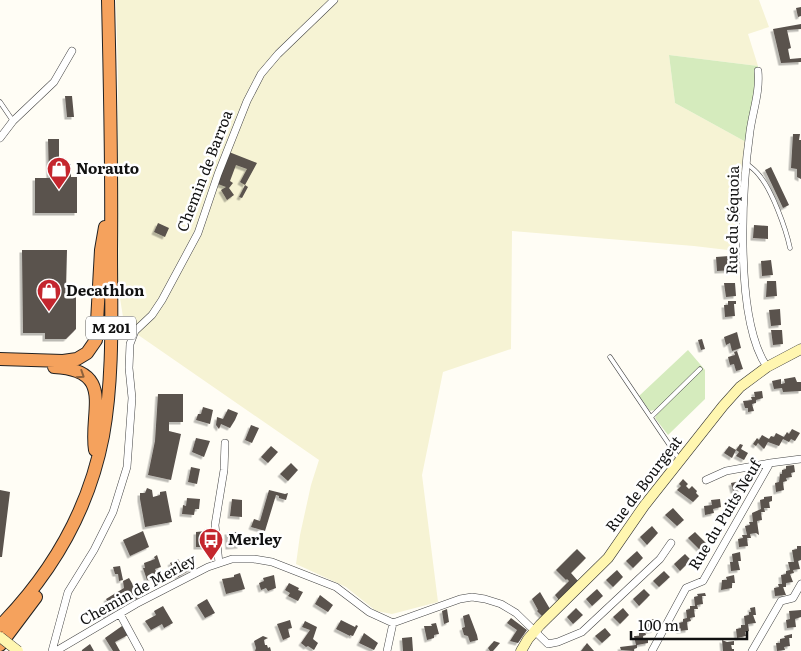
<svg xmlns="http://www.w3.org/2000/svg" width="801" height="651" font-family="Literata,serif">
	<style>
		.farmland { fill: #f6f3d4 }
		.green { fill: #d5ebbd }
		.building { fill: #5a524d; filter: url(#shadow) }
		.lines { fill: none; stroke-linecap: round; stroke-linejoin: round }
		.lane-casing { stroke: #444; stroke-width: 5 }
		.street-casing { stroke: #444; stroke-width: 8 }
		.secondary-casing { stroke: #333; stroke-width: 11 }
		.highway-casing { stroke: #222; stroke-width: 14 }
		.lane { stroke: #fff; stroke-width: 4 }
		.street { stroke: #fff; stroke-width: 7 }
		.secondary { stroke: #fff6b0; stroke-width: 10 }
		.highway { stroke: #f5a25d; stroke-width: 12 }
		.secondary-bridge-casing { stroke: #333; stroke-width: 11; stroke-linecap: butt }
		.secondary-bridge { stroke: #fff6b0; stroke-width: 10 }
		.oneway { stroke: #8e613b }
		.labels { text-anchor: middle; stroke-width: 5; stroke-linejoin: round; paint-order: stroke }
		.shield { fill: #fff; stroke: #585858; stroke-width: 1 }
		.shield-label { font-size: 14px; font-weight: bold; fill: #111 }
		.poi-label { font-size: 15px; font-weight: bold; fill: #111; stroke: #fff; text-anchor: start }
		.street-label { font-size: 15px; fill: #111; stroke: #fff }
	</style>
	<defs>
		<filter id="shadow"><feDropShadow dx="-2.5" dy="2.5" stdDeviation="0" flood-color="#0004"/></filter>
	</defs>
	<rect width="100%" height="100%" fill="#fffdf5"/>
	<path class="farmland" d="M116,0H759L769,27L748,34L758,66L669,55L675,103L746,142L736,251L694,246L512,231L511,349L443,372L422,475L438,602L392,614L376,611L346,587L296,564L300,535L311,485L319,460L131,330L126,336L117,279L118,74Z"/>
	<path class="green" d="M669,55L758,66L756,112L746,142L675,103Z
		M688,350L705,370V399L668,435L655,418L657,414L654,410L650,411L639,396Z"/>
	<path class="building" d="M801,7V16L798,17L796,8Z
		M801,24V29L787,30L791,48L788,49L790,59L801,58V62L781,63L773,29Z
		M65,96H72L74,117H67Z
		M793,134H800L799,140H801V179L797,177V169L791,168Z
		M48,139H59V165L71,164V177H77V213H35V178H49Z
		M229,152L257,163L245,185L240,182L247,169L236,165L230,181L233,183L229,188L234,195L227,200L221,190L226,187L218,184Z
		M771,167L789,205L783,208L765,170Z
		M245,185L248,187L242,198L239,197Z
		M158,223L169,228L165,237L154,232Z
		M754,225L768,226V239L753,238Z
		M22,250H67L66,290H76V329L66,339H45V333H23Z
		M729,256L730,266H734V270L717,271L716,257Z
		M771,260L773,275L762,276L761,261Z
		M767,281H776L777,296L766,297Z
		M724,283H735L736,296L726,297Z
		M728,301H736V304H734L735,316L725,317L724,305H728Z
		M780,309L781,325L771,326L769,310Z
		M771,330H782L783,344L773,345Z
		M737,332L741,348L732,351L730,343L726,345L724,337Z
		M702,339L705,349L701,350L698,340Z
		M737,351L743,369L736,371L734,364L730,365L728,357L735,355L734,352Z
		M795,377L797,382H801V391L783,392L782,388L774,389L772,381L781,379V384L785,383L784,379Z
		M762,391L763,398L756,400V403L752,404L754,411L748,412V408H745L743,401L752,400L751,397H755L754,392Z
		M158,394H183V422H169V431L181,434L171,480L148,475L155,441Z
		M203,407L213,410L210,424L196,420L198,414H201Z
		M228,409L238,413L235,420L230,428L221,424L219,429L216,425L217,417L223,419Z
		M251,425L259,428L252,443L245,440Z
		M792,429L800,433L795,441L791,439L789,442L783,439L779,446L768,442L764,449L758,443L756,446L753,444L757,438L759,440L762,435L769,439L771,436L774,437L776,433L784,437L787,432L789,434Z
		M196,438L210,441L204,457L192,452Z
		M740,444L743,445L741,449L748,453L744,460L736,456L739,452L736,450Z
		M271,446L278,452L268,463L261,457Z
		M729,446L736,450L732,458L724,453Z
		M291,463L298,470L288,481L280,474Z
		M794,465L795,472L791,473L792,477L786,478L787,481L783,482L784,490L776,492L775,483L779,482L780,474H782V470L786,469V466Z
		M191,467L200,469L197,484L188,482Z
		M683,479L688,484L686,486L689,489L692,486L697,491L696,493L699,496L693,502L677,490L681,486L679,484Z
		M740,481L741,490L733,491L731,483Z
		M147,488L152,490L153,497L160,495V492L166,491L172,522L145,527L140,499V493H145Z
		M0,490L10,492L2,557H0Z
		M269,490L285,494L288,493L286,500L279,498V496L276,495L265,531L251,527L254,519L260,521Z
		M772,496V501L769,502L770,508H764L765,512H761L762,520L757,521L759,535L756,533L750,534L751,538H747L748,546L739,547L738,539L743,538L742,535H747L745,526L750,525L749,522H753L752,513L761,509L760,500L764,499V497Z
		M187,498L200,499L199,509H195L194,515L182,514L183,505L186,506Z
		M232,499L242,500V517L230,516Z
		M720,499L721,507L713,509L714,513L705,515L704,506L712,505L711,500Z
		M673,508L684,520L677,526L665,515Z
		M652,526L658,533L647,545L640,537Z
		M143,531L149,547L130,556L123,540Z
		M206,531L207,547H196V532Z
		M227,532H240V546L228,547Z
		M695,532L706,543L699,549L688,538Z
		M797,546H801V560L798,561L800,569L793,570L794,573L790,574L793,582L786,583V587H783L786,595L775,596L774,588L779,587L778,584H782L781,575L786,574V571L790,570L788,562H794L792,550L797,549Z
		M577,549L586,558L571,573L578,581L559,600L555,595L569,581L567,579L566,580L556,570Z
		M637,551L643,558L633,568L626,561Z
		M740,552L741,561H738L740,570L731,571L730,562H733L732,554Z
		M685,554L691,560L680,571L674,564Z
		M157,555L161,567L155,569L158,576L147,580L143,568H145L144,563L155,559L154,557Z
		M178,559L182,565L190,561L193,568L178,577L170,563Z
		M120,566L123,580L119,581L118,574H115L113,567Z
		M617,570L623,577L613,587L606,580Z
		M664,571L670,577L659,587L653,581Z
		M240,573L245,589L226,594L222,579L234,577V575Z
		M274,575L276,588L268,591L266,588L261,590L259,583L264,581L263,578Z
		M734,575L735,583H732V588L721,590L722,580H727L726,577Z
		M129,578L140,597L113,612L112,609L108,610L110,614L106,616L101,608L109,604L106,599L124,588L123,581Z
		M289,583L299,588L298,590L303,592L298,601L288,596L290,593L285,590Z
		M597,589L603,596L592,606L586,599Z
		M644,589L650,595L639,606L633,599Z
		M540,592L550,609L542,616L537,611L538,610L532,599Z
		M705,593L706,596H702L703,604L697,605L698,609H694L695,617L690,618L691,621L687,622L688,630L679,631L678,623L683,622V619L687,618L686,610L690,609V606H695L694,597L698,596L697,594Z
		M320,595L333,605L328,612L315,604Z
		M207,599L215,613L205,618L197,605Z
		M163,606L173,623L164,628L162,624L151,630L145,621L156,615L154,611Z
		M755,607L756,615H753L756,623L748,624L749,631L745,632L746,636L737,638L736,629L741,628V625H745L744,616L749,615V612H751L750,608Z
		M576,608L583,615L573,624L567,617Z
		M623,608L629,615L620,624L613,617Z
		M447,609L449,622L444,624L442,611Z
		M801,610V617L795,619L796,627L787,628L786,620L790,619L789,611Z
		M469,614L477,635L478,640L470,642L468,636L464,635L462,628L465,627L463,616Z
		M511,618L527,630L518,643L510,641L517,630L507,623Z
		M654,619V630L645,632L646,635L643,636V640L648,638V643L637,645V648L634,649V651L621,650L620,647L636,645L634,636H639V633L643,632L642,624L647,623V620Z
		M290,620L292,628L288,629L290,637L283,640L277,624Z
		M341,620L355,627L356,625L358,626L353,636L350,635V636L336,629Z
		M305,621L317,627L313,639L318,643L314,650L308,646L306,647L301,643L310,630L302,627Z
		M436,623L439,634L434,635V638L427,640L424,626H432L431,624Z
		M122,626L128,635L115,642L120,651H113L105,638Z
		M605,628L611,635L602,643L595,636Z
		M364,633L378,643L374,650L359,643Z
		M792,634V638H789L790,646L784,647L785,650L777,651L776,643H780V639L785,638L784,636Z
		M263,636L268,638L264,640L265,645H267L268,648L270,647L271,651H255L256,648L254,641Z
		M412,637L413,651H403L402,638Z
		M722,640L727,642L734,641V645H731L732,649H734V651H723Z
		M494,641L500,643L493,651H490L488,648Z
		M587,643L594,651H581Z
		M90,644L94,651H82V650Z"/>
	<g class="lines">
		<defs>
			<path id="lane" d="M0,102L13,121
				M747,164C751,167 756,171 759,175C772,190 786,229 790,248
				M610,357L679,459
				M651,417L700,369"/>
			<path id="street" d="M758,71C760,92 753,110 750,131C742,188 734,319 767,367
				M0,138L13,121L54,82L72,51
				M706,480L726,471L770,463
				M219,563L215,525L224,470L225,443
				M120,614L140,651
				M52,651L68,592L94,550L113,512L127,467L132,398L129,368L130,344L135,331L152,315L162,300L198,233L218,174L247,101L261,74L278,54L334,0
				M56,651L136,604L208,567L232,559H254L272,562L336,587L369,612L393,623L460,599L472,597L485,599L501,604L516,613L548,644L558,642L582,632L660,559L671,543
				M387,651L393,623
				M652,651L686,588L703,581L770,463L801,459
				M752,651L781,601L793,598L801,584"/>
			<path id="secondary" d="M521,651L528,639L540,625L608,558L644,506L723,406L740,387L767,367L801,349"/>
			<path id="highway" d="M0,359L63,361L77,359L87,353L96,340L101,250L105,227
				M54,367C116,370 89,412 95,450
				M0,626C52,573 89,509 103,436C114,375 111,312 111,250C112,167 110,83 108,0
				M0,645L36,597"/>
		</defs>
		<use href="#lane" class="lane-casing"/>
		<use href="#street" class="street-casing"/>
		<use href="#secondary" class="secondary-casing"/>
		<use href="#highway" class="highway-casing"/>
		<use href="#lane" class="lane"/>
		<use href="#street" class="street"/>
		<use href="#secondary" class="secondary"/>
		<use href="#highway" class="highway"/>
		<defs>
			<path id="secondary-bridge" d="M0,637L18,651"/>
		</defs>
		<use href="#secondary-bridge" class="secondary-bridge-casing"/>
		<use href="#secondary-bridge" class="secondary-bridge"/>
	</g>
	<defs><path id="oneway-chevron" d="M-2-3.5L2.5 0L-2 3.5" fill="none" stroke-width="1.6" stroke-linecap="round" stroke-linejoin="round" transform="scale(1.25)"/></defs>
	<use class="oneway" href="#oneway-chevron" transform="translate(81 375) rotate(33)"/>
	<defs>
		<symbol id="shop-pin" viewBox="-11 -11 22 30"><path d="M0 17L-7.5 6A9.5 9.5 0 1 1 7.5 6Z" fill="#c4262e" stroke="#fff"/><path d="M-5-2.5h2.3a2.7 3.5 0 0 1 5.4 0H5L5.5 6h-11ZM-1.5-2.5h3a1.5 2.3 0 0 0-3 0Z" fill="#fff"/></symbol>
		<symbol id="bus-pin" viewBox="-11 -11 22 30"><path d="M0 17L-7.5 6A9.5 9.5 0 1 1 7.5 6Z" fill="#c4262e" stroke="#fff"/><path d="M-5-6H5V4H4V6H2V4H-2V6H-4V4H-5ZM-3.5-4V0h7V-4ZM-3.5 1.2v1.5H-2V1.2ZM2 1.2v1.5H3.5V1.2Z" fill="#fff"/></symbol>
	</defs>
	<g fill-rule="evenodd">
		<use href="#shop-pin" x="45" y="155" width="28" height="38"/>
		<use href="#shop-pin" x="35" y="277" width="28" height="38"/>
		<use href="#bus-pin" x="197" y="526" width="28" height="38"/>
	</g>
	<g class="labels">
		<rect class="shield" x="86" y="316.5" width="50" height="23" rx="4"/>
		<g class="shield-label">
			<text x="111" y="333">M 201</text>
		</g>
		<g class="poi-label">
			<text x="76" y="174">Norauto</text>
			<text x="66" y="296">Decathlon</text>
			<text x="228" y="545">Merley</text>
		</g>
		<g class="street-label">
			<text transform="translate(205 171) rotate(-69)" y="5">Chemin de Barroa</text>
			<text transform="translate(733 220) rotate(-89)" y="5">Rue du Séquoia</text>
			<text transform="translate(644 484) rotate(-53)" y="5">Rue de Bourgeat</text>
			<text transform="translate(725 515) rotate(-59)" y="5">Rue du Puits Neuf</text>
			<text transform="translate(138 590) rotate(-29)" y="5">Chemin de Merley</text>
		</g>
	</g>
	<path d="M631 631v8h116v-8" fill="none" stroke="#111111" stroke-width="2.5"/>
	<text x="638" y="631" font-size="15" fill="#111111" stroke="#ffffff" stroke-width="4" paint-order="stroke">100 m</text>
</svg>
